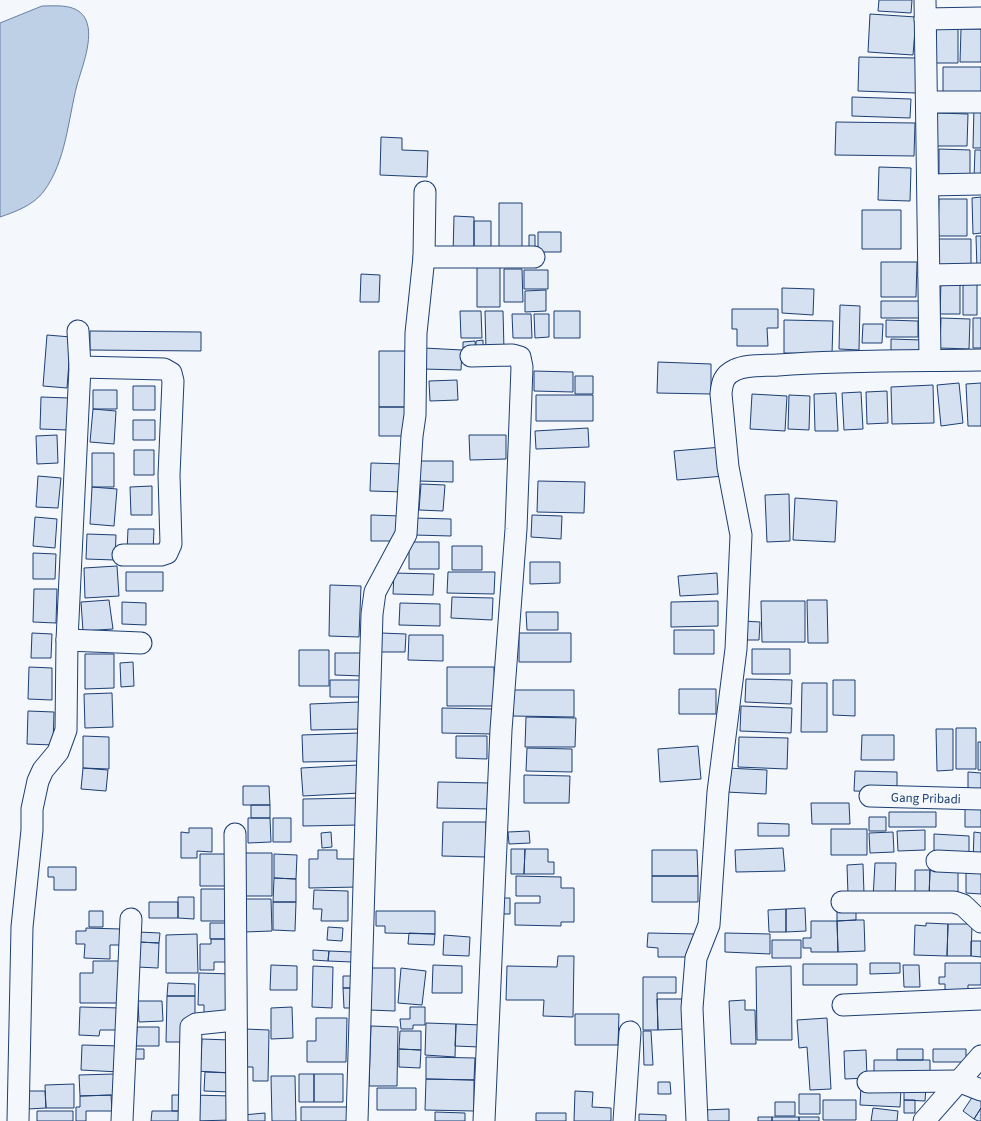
<svg xmlns="http://www.w3.org/2000/svg" width="981" height="1121" font-family="'Source Sans 3',sans-serif">
	<style>
		.water { fill: #bed0e5; stroke: #687fa3 }
		.building { fill: #d5e0f0; stroke: #1d3f73 }
		.lines { fill: none; stroke-linecap: round; stroke-linejoin: round }
		.minor-casing { stroke: #1d3f73; stroke-width: 23 }
		.minor { stroke: #f4f7fb; stroke-width: 21 }
		.labels { text-anchor: middle; stroke-width: 3; stroke-linejoin: round; paint-order: stroke }
		.street-label { font-size: 13px; fill: #1d3f73; stroke: #f4f7fb }
	</style>
	<rect width="100%" height="100%" fill="#f4f7fb"/>
	<path class="water" d="M42,6C57,6 78,3 86,20C94,38 82,67 77,85C68,120 66,161 44,191C34,205 15,212 0,217V23Z"/>
	<path class="building" d="M879,0H912L911,13L878,11Z
		M870,14L916,17L913,55L868,52Z
		M936,28H958V63H936Z
		M961,29H981V62H960Z
		M859,57L917,58L916,93L858,91Z
		M943,67H981V93H943Z
		M852,97L911,99L910,118L852,116Z
		M974,106L981,107V148H973Z
		M937,113L968,114L967,146H936Z
		M836,122L915,123L914,156L835,155Z
		M381,137L402,138V150L428,151L427,177L380,175Z
		M939,149L970,150V178L939,177Z
		M975,150H981V178H974Z
		M879,167L911,168L910,201L878,200Z
		M981,197V233L973,234L972,198Z
		M939,199H967V236H938Z
		M499,203H522V253H499Z
		M862,210H901V249H862Z
		M454,216L474,217V250L453,254Z
		M474,221H491V251L474,250Z
		M538,232H561V252H538Z
		M529,235H535V250H529Z
		M976,236H981V269H977Z
		M938,239H971V270H938Z
		M881,262H917L916,297H881Z
		M477,267H500V307H477Z
		M504,269H522L523,302H504Z
		M524,270H548V289H524Z
		M361,274L380,275L379,302H360Z
		M941,280H960V314H940Z
		M963,280H977V315H963Z
		M782,288L814,289L813,315L782,313Z
		M546,290V311L525,312V291Z
		M881,301H919V318H881Z
		M840,305L860,306L859,350L839,349Z
		M732,309H778V328H767L768,346H737V329H732Z
		M460,311H481L482,338H461Z
		M485,311H503L504,350H486Z
		M554,311H580V338H554Z
		M512,314H531L532,338H513Z
		M534,314H549V337L535,338Z
		M941,318L970,319L969,349L940,348Z
		M973,318H981V348H973Z
		M784,320L833,321L832,354L784,353Z
		M886,320L918,321V337H886Z
		M863,324H883L882,343H862Z
		M90,331L201,332V351L90,350Z
		M47,335L71,337L67,388L43,386Z
		M891,339L922,340L921,354L891,353Z
		M483,340V352H476V341Z
		M475,341L476,353H463V342Z
		M424,348L462,350L461,370L423,369Z
		M379,351H409V407H379Z
		M658,362L711,364V394L657,393Z
		M534,371L573,372V392L534,391Z
		M575,376H593V394H575Z
		M457,380L458,400L430,401L429,381Z
		M959,383L963,423L941,426L937,385Z
		M981,383V426H968L966,384Z
		M933,385L934,423L892,424L891,387Z
		M133,386H155V410H133Z
		M93,390H117V409H93Z
		M887,391L888,423L867,424L866,392Z
		M861,392L863,429L844,430L842,393Z
		M836,393L838,431H815L814,394Z
		M752,394L787,396L785,431L750,429Z
		M536,395H593V421H536Z
		M789,395L810,396L809,430L788,429Z
		M41,397L69,398L68,430L40,429Z
		M379,407H408V436H379Z
		M93,409L116,411L114,444L90,442Z
		M133,420H155V440H133Z
		M588,428L589,447L536,449L535,431Z
		M57,435L58,463L37,464L36,436Z
		M469,435H506V459L470,460Z
		M722,447L724,476L677,480L674,451Z
		M134,450H154V475H134Z
		M92,453H114V487H92Z
		M420,461H453V482L419,481Z
		M371,463L405,464V492L370,491Z
		M38,476L61,478L58,508L36,507Z
		M538,481L585,482L584,513L537,512Z
		M421,484L445,485L443,511L419,510Z
		M152,486V515H131L130,487Z
		M92,487L117,489L114,526L90,524Z
		M789,494L790,541L767,542L765,495Z
		M795,498L837,501L835,542L793,540Z
		M371,515L401,516V541H371Z
		M532,515L562,516L561,539L531,537Z
		M35,517L57,519L55,548L33,546Z
		M414,518L451,519V536L414,535Z
		M128,529H154L153,552L127,551Z
		M87,534L116,535L115,560L86,559Z
		M409,542H439V569H409Z
		M452,546H482V570H452Z
		M33,553L56,554L55,579H33Z
		M530,562H560V583L530,584Z
		M117,566L119,596L85,598L84,568Z
		M126,572H163V591H126Z
		M448,572H495L494,594L447,593Z
		M394,573L434,574L433,595L393,594Z
		M717,573L718,594L680,596L678,576Z
		M330,585L361,586L359,637L329,636Z
		M34,589H57L56,623L33,622Z
		M452,597L493,598L492,620L451,618Z
		M109,600L113,629L83,631L81,602Z
		M807,600H827L828,643H808Z
		M718,601V626L671,627V602Z
		M761,601H805V642H762Z
		M122,602L146,603V625L122,624Z
		M400,603L440,604V626L399,625Z
		M526,612H558V630H527Z
		M743,621L760,622L759,640H743Z
		M674,630H714V654H674Z
		M32,633L52,634L51,658H31Z
		M381,633L406,634L405,652H380Z
		M519,633H571V662H519Z
		M409,635H443V661L408,660Z
		M752,649H790V674H752Z
		M299,650H329V686H299Z
		M335,653H362V676L335,675Z
		M85,654H114V688L85,689Z
		M133,662L134,686L121,687L120,663Z
		M29,667L52,668V700L28,699Z
		M447,667H494L495,706H447Z
		M746,679L792,680L791,704L745,702Z
		M330,680H362V697H330Z
		M833,680H855V716L833,715Z
		M802,683H827V732H801Z
		M679,689H716V714H679Z
		M513,690H574V717L513,716Z
		M112,693L113,727L85,728L84,694Z
		M360,702L361,729L311,730L310,704Z
		M741,706L792,708L791,733L740,731Z
		M442,708L493,709L492,734L442,733Z
		M28,711L54,712L53,745L27,744Z
		M526,717L576,718L575,747H525Z
		M956,728H976V769H956Z
		M936,729H953V770L937,771Z
		M359,733L360,761L303,762L302,735Z
		M862,735H894V760H861Z
		M83,736L109,737V769L83,768Z
		M456,736H487V759L456,758Z
		M739,737L788,738L787,769L738,767Z
		M978,742H981V770H978Z
		M698,746L701,779L660,782L658,749Z
		M527,748L572,749V772L526,771Z
		M358,765L360,793L303,796L301,768Z
		M83,768L108,770L106,791L81,789Z
		M727,768L767,770L766,794L726,792Z
		M855,771L897,772V792L854,791Z
		M968,772L981,773V793H968Z
		M524,775L570,776L569,803H524Z
		M438,782L491,783V809L437,808Z
		M243,786H269L270,805H243Z
		M360,798V825L303,826V799Z
		M811,803H849L850,824H812Z
		M251,805H270V818H251Z
		M965,805H981V827H965Z
		M889,812H936V827H889Z
		M869,817H886V831H869Z
		M248,818H270L271,842L248,843Z
		M273,818H291V842H273Z
		M443,822H486V857L442,856Z
		M758,823L789,824V836H758Z
		M189,828H212V852L197,851V858H181V832L189,833Z
		M831,829H867V855H831Z
		M925,830V850L898,851L897,831Z
		M529,831L530,843L509,844L508,832Z
		M331,832L332,847L322,848L321,833Z
		M893,832L894,852L870,853L869,833Z
		M974,832L981,833V863L973,862Z
		M934,834L969,836V852L934,851Z
		M783,848L785,871L736,872L735,850Z
		M511,849H525L524,874H511Z
		M525,849H548V862H554V874H524Z
		M318,850H337V859H358V887L309,888V859H318Z
		M652,850H697L698,876H652Z
		M245,853H272V896H245Z
		M200,854H229L228,886H200Z
		M274,854L297,855L296,879L274,878Z
		M875,863H896L895,899L873,898Z
		M863,864L864,894L848,895L847,865Z
		M48,867H76V890H54V877H48Z
		M915,870H930L929,897H915Z
		M930,870L958,871V898L929,897Z
		M966,871L981,872V894L966,893Z
		M516,876L561,877V888H574V922H561V926L515,925V903H540V896H516Z
		M652,876H698V902H652Z
		M274,878L296,879V902H273Z
		M201,889H233V921H201Z
		M314,890L348,891V921H321L322,909H313Z
		M178,897H194V919L178,918Z
		M499,898H510V914H499Z
		M243,899H271L272,931L244,932Z
		M149,902H178V918H149Z
		M273,902H296L295,931L273,930Z
		M805,908L806,931L786,932V909Z
		M786,909V932H769L768,910Z
		M837,909H856V920L837,921Z
		M89,911H103V927H89Z
		M376,911H435V934L385,933V926H376Z
		M856,920H864L865,951L838,952L837,921Z
		M811,921H837L838,952H811V948H803V938H811Z
		M210,923H234V939H210Z
		M926,923L948,924L947,956L914,955L915,925L926,926Z
		M948,924H972L971,956H947Z
		M328,927L343,928L342,941L327,940Z
		M86,928L121,929V945H110V959L84,958L85,944H76V931H86Z
		M138,932L160,933L159,943L138,942Z
		M409,933L435,934L434,945L408,944Z
		M648,933L699,934L689,957H658V948L647,947Z
		M725,933L770,934V954L725,952Z
		M197,934L198,973H166V935Z
		M444,935L470,937L469,956L443,955Z
		M211,939H234V962H214V970H200V944H211Z
		M772,940H801V958H772Z
		M971,941H981V957L971,956Z
		M138,942L159,943L158,968L137,967Z
		M313,950L329,951L328,961L313,960Z
		M329,951L353,952L352,962L328,961Z
		M558,956H574L573,1017L543,1016L544,1000H506L507,966L557,967Z
		M93,961H120V1003H80V973H93Z
		M870,963H900V973L870,974Z
		M945,963H981V985H968V994H945V984H939V977H945Z
		M803,964H857V985H803Z
		M271,965L297,966V990H270Z
		M433,965L462,966V993H432Z
		M903,965H919L920,987H904Z
		M313,966L333,967L332,1008L312,1007Z
		M791,966L792,1040H757L756,967Z
		M370,968H395V1011L369,1010Z
		M401,968L426,971L422,1005L398,1003Z
		M199,973L233,974L230,1015H204V1005H198Z
		M343,976H353V988H343Z
		M643,977H676V993H657L658,1030H643Z
		M168,983L195,984V996H167Z
		M343,988H353L354,1008H344Z
		M167,996H195V1017H187V1042H166Z
		M657,999H686V1029L658,1030Z
		M745,1000V1010H755L756,1044H731L729,1001Z
		M138,1001H162L163,1021L139,1022Z
		M80,1007L122,1008L121,1030H100L99,1036L79,1035Z
		M292,1007L293,1038L271,1039V1008Z
		M410,1007H425V1025H413V1029H401L400,1019H410Z
		M575,1014H619L618,1045H575Z
		M316,1018H347L346,1062H307V1041H316Z
		M827,1018L831,1089L810,1090L807,1047L799,1048L797,1020Z
		M426,1023L456,1024L455,1057L425,1055Z
		M456,1024L481,1025L480,1047L455,1046Z
		M371,1026L398,1027L397,1086H369Z
		M137,1027H159V1046H136Z
		M245,1029L269,1030L268,1081H253V1067H244Z
		M400,1031H421V1050L399,1049Z
		M643,1031H651L653,1065H644Z
		M202,1039L230,1040L232,1073L195,1071L196,1060H201Z
		M82,1045L120,1046L119,1072L81,1070Z
		M134,1049H144V1059H134Z
		M399,1049L421,1050L420,1068L399,1067Z
		M897,1049H923V1060H897Z
		M933,1049H966V1062H933Z
		M866,1050L867,1078L845,1079L844,1051Z
		M426,1057L475,1058L474,1080L426,1079Z
		M874,1060H930V1079L874,1080Z
		M205,1072L232,1073L231,1092L204,1091Z
		M115,1074V1095L80,1096L79,1075Z
		M299,1074H314V1102H299Z
		M314,1074H343V1102H314Z
		M271,1076H295L296,1121H272Z
		M426,1079L474,1080V1111L425,1110Z
		M658,1082H670L671,1094H658Z
		M74,1084V1108H46L45,1085Z
		M861,1086L901,1089L900,1107L860,1105Z
		M904,1087H926L925,1101L904,1100Z
		M377,1088H416V1110H377Z
		M28,1091H45L46,1108L28,1109Z
		M575,1091L593,1092L592,1107L611,1108V1121H574Z
		M975,1093L981,1097V1108L974,1119L963,1111Z
		M799,1094H820V1114H799Z
		M111,1095L112,1111H86V1121H76V1107H80V1096Z
		M172,1095H185L187,1111H172Z
		M193,1095L232,1096V1120L193,1121Z
		M823,1100H856V1120H823Z
		M904,1100H915V1113H904Z
		M775,1102H795V1116H775Z
		M301,1107H349V1121H301Z
		M873,1108L898,1111L897,1121H871Z
		M981,1108V1121H978L974,1119Z
		M729,1109V1121H704V1110Z
		M37,1111H73V1121H37Z
		M152,1111H187V1121H151Z
		M435,1112L465,1113V1121H435Z
		M265,1113V1121H243V1115Z
		M536,1113H566V1121H536Z
		M639,1114L666,1115V1121H639Z
		M758,1117H772V1121H758Z
		M772,1117H799V1121H772Z
		M799,1117H819V1121H799Z"/>
	<g class="lines">
		<defs>
			<g id="minor">
				<path d="M925,0L930,360"/>
				<path d="M925,19L981,18"/>
				<path d="M927,102H981"/>
				<path d="M928,185L981,184"/>
				<path d="M424,257H534"/>
				<path d="M929,275L981,274"/>
				<path d="M471,356L513,355L520,357L522,367L516,529L501,730L484,1121"/>
				<path d="M80,367L164,369L171,373L173,381L169,475L171,544L167,553L161,555H123"/>
				<path d="M67,640L141,643"/>
				<path id="s1" d="M870,796L981,799"/>
				<path d="M235,834L237,1121"/>
				<path d="M937,861L981,863"/>
				<path d="M842,902H954L963,905L981,922"/>
				<path d="M843,1005L981,999"/>
				<path d="M868,1082L958,1081L981,1090"/>
				<path d="M18,1121L22,927L32,830V809L38,781L43,770L58,752L66,730L67,640L80,367L78,331"/>
				<path d="M122,1121L131,919"/>
				<path d="M189,1121L191,1027L196,1024L235,1020"/>
				<path d="M357,1121L372,614L375,592L406,534L412,436L415,415L416,333L424,257L425,192"/>
				<path d="M624,1121L630,1032"/>
				<path d="M697,1121L692,1008L696,958L709,925L718,792L736,649L741,535L728,467L721,394C722,382 724,375 735,370C747,364 765,366 778,365C845,360 913,361 981,360"/>
				<path d="M924,1121L981,1056"/>
			</g>
		</defs>
		<use href="#minor" class="minor-casing"/>
		<use href="#minor" class="minor"/>
	</g>
	<g class="labels">
		<g class="street-label">
			<text dy="5" stroke="none"><textPath href="#s1" startOffset="56">Gang Pribadi</textPath></text>
		</g>
	</g>
</svg>
